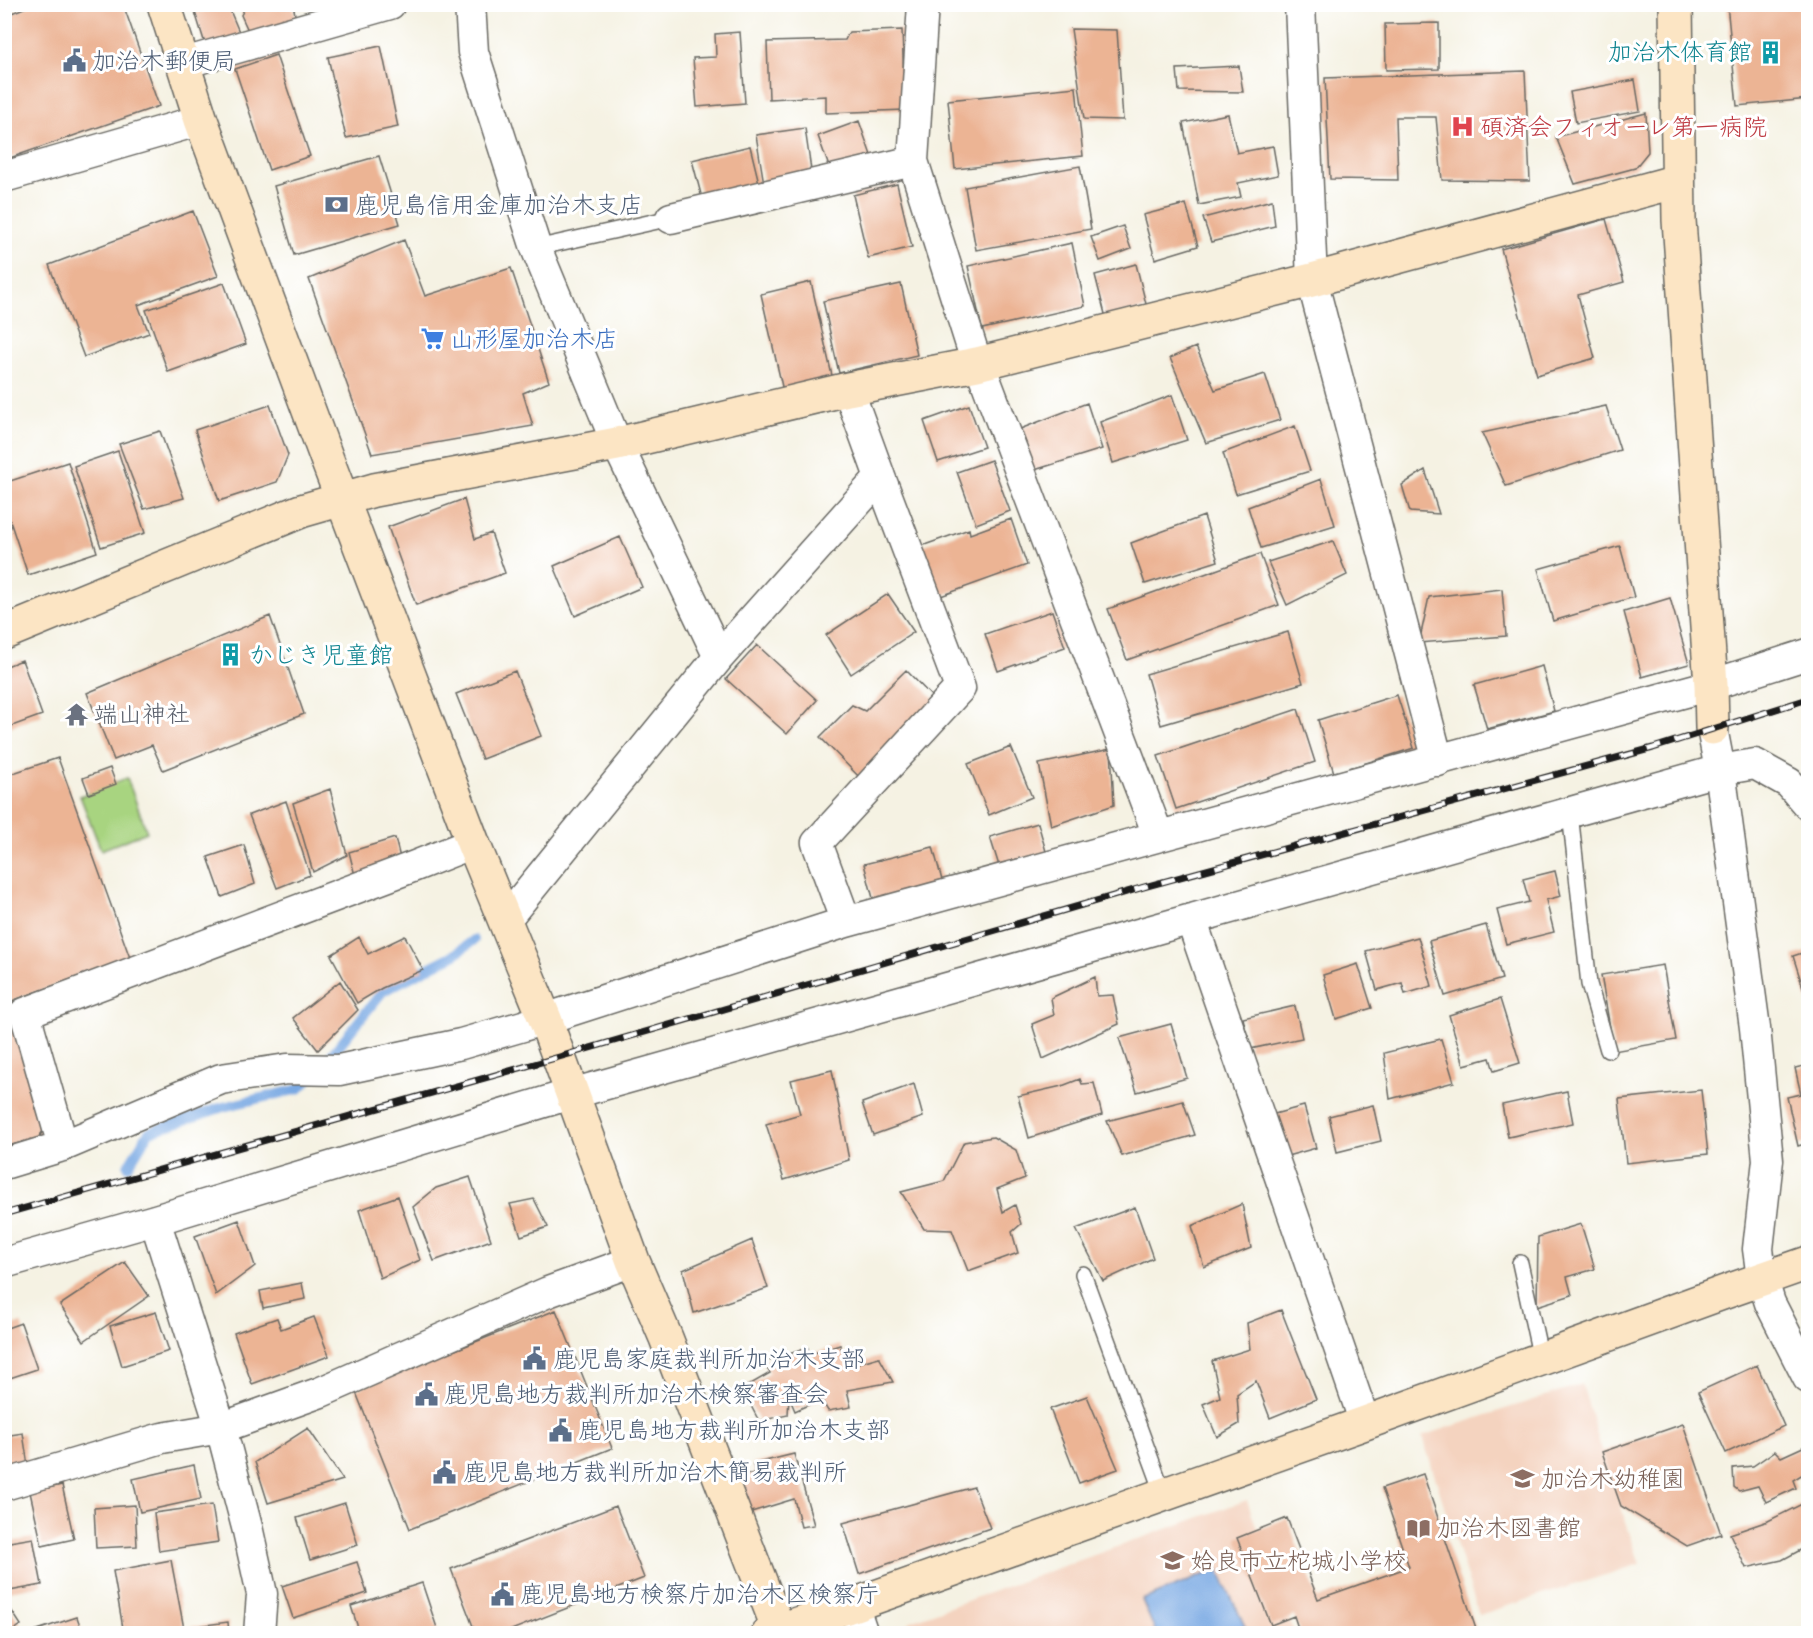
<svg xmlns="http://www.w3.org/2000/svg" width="1813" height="1638" font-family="Caveat,'Klee One',sans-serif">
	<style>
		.built { fill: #f4d3bf }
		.green { fill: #a8d480; stroke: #62784e; stroke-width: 1.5 }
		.water { fill: #79a9e3; stroke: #4a6280; stroke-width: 1.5 }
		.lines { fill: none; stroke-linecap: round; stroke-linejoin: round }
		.stream { stroke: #79a9e3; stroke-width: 10 }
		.building { fill: #ecb494 }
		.lane-casing { stroke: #686762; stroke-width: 18 }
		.street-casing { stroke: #686762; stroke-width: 33 }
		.secondary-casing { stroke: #686762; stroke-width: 36 }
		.lane { stroke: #fff; stroke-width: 15 }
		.street { stroke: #fff; stroke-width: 30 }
		.secondary { stroke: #fce5c4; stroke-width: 33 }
		.rail-casing { stroke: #1c1c1c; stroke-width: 7 }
		.rail { stroke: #fff; stroke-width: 4.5; stroke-dasharray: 14; stroke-linecap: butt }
		.labels { text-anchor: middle; stroke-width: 6; stroke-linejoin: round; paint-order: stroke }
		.culture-label { font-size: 24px; fill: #0d838f; stroke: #fff; text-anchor: end }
		.service-label { font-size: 24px; fill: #4e5e75; stroke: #fff; text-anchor: start }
		.health-label { font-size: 24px; fill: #be3a42; stroke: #fff; text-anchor: start }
		.shop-label { font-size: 24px; fill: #366cbe; stroke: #fff; text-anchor: start }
		.worship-label { font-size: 24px; fill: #5b616d; stroke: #fff; text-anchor: start }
		.education-label { font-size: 24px; fill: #785e54; stroke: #fff; text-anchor: start }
	</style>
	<rect width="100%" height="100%" fill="#fff"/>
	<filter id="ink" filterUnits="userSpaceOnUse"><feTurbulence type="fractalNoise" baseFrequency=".0167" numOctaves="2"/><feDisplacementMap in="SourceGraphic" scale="12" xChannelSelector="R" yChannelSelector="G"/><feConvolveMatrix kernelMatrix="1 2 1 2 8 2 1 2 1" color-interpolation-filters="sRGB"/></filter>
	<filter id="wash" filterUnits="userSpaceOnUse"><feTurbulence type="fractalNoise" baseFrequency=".008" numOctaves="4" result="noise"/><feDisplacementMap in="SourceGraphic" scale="24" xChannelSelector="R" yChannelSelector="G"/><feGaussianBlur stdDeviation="1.35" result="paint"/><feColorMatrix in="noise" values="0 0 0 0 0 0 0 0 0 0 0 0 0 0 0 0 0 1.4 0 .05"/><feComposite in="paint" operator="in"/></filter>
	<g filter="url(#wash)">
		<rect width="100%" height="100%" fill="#f5f2e3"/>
		<path class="built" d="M1582,1384L1602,1452L1640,1564L1479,1615L1422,1436Z
			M1247,1500L1294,1633L912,1634L908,1622Z"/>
		<path class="green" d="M127,778L147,832L101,850L80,796Z"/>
		<path class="water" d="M1218,1569L1248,1633H1156L1142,1600Z"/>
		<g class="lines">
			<path class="stream" d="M324,1064L383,991L454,955L474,940
				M128,1166L149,1132L223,1107L299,1089L313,1075"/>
		</g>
		<g id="blocks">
			<path class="building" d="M34,4H123L159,106L4,160V16Z
				M247,4H293L297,25L251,37L241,15Z
				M1727,4H1808V99L1737,106Z
				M229,8L242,39L206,47L195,12Z
				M1439,23V69L1386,70L1385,24Z
				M1071,29L1117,30L1123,120L1084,119Z
				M902,30L905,110L826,113V96L769,99L767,42L845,40L849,32Z
				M740,32L745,103L697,107L693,58L716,57L715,34Z
				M381,46L398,127L346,138L328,57Z
				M276,55L310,156L269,170L235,69Z
				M1239,66L1243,92L1179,91L1177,69Z
				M1525,71L1530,181L1442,180L1436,117H1396L1398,180L1330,179L1325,78Z
				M1635,80L1640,111L1576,123L1570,92Z
				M1076,87L1083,156L955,169L948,100Z
				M1646,113L1648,152L1635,168L1575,184L1556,137Z
				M1228,114L1237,153L1273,146L1278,175L1238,183L1241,197L1199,205L1183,123Z
				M859,121L873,161L832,175L818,136Z
				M805,128L812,177L764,184L756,135Z
				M750,146L760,187L703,202L692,160Z
				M379,156L400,224L294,255L274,186Z
				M1080,166L1091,229L976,250L965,187Z
				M897,184L912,247L868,258L853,195Z
				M1272,200L1275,226L1211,242L1203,218Z
				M1186,204L1198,246L1155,259L1143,215Z
				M193,211L218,276L138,305L149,333L84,357L49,265Z
				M1606,219L1624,282L1578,295L1595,358L1537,375L1501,249Z
				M1123,226L1131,249L1100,261L1091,237Z
				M404,240L425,296L511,268L549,382L523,393L533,426L372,454L309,279Z
				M1072,243L1085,306L982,329L968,266Z
				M1136,264L1147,308L1106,318L1095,275Z
				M811,282L833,380L783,391L761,294Z
				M224,283L246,344L168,372L146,310Z
				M901,284L917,355L839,373L823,301Z
				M1196,347L1215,390L1265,374L1280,420L1206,443L1170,358Z
				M1172,395L1187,440L1113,463L1100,422Z
				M1087,403L1102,449L1028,472L1015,431Z
				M270,405L288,455L277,482L219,501L195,430Z
				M969,405L984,447L938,462L924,421Z
				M1606,406L1620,450L1506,486L1482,433Z
				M1295,426L1310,471L1236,494L1223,453Z
				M160,431L184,498L144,509L119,444Z
				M118,451L145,533L101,547L74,466Z
				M991,460L1010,511L976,524L957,472Z
				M68,462L97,552L28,575L4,503V483Z
				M1425,470L1439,514L1410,512L1402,485Z
				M1321,479L1335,525L1261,548L1248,507Z
				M464,499L475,539L491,533L505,573L416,605L388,527Z
				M1204,516L1218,561L1145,584L1131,543Z
				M1011,519L1027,565L938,597L919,547L969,529L970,534Z
				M620,537L642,587L575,616L554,566Z
				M1333,541L1347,575L1287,605L1268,562Z
				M1620,546L1634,597L1553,621L1538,569Z
				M1260,554L1279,605L1127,660L1108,609Z
				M1502,589L1506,636L1419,643L1429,597Z
				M888,594L914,632L851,674L826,635Z
				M1670,598L1689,664L1642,677L1624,612Z
				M1052,611L1065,647L998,671L985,634Z
				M270,616L304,714L163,770L152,745L114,760L87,693Z
				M1288,632L1303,683L1161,725L1146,674Z
				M757,645L817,700L787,734L726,679Z
				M22,660L42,715L4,729V667Z
				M1542,666L1554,711L1487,729L1474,685Z
				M906,670L941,706L864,782L820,737L852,705L865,711Z
				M515,671L541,736L482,759L456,694Z
				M1397,695L1414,748L1334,773L1318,720Z
				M1298,709L1315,762L1176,809L1158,756Z
				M1011,747L1032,797L989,815L968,764Z
				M1111,749L1114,805L1051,826L1039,764Z
				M58,758L130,958L9,1002L49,1123L38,1138L4,1147V776Z
				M110,768L116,784L89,794L83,778Z
				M330,789L347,855L313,872L293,803Z
				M286,801L310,875L277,888L249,815Z
				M1038,823L1047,855L1000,869L990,837Z
				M395,838L406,882L361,899L349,852Z
				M244,845L255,884L222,897L208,857Z
				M933,847L943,884L874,902L864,864Z
				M1555,871L1561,896L1546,900L1554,932L1506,944L1497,910L1529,902L1523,879Z
				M1486,925L1502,979L1445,996L1429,941Z
				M405,936L423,970L382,988L357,1003L331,955L359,937L368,954Z
				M1418,937L1432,986L1405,994L1402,983L1377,990L1366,951Z
				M1808,951V1003L1793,956Z
				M1358,964L1372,1008L1336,1019L1323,975Z
				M1663,965L1676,1040L1614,1051L1601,975Z
				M1095,977L1097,996L1113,995L1119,1024L1043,1059L1032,1024L1054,1015L1051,998Z
				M340,981L358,1010L318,1050L293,1018Z
				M1500,999L1520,1063L1494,1071L1490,1058L1464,1065L1449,1015Z
				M1295,1006L1302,1038L1250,1049L1243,1018Z
				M1171,1024L1187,1078L1137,1092L1119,1038Z
				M1441,1039L1454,1082L1390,1099L1384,1053Z
				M1808,1065V1143L1798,1146L1787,1097L1801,1094L1795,1068Z
				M832,1070L849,1160L784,1180L766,1124L800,1114L791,1080Z
				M1080,1079L1082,1084L1094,1083L1102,1115L1029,1138L1018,1096L1062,1086Z
				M914,1084L923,1117L873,1135L862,1103Z
				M1701,1090L1708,1154L1626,1163L1619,1099Z
				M1567,1091L1573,1123L1508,1137L1502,1105Z
				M1183,1101L1195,1135L1122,1156L1107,1121Z
				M1373,1105L1381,1141L1337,1152L1329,1116Z
				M1304,1106L1316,1148L1280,1158L1267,1116Z
				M993,1137L1016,1150L1025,1178L997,1189L1003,1212L1015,1205L1021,1224L1012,1232L1018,1253L968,1271L952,1230L924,1229L901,1192L944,1181L964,1142Z
				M470,1177L491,1240L434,1261L413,1207L436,1188Z
				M398,1196L420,1260L380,1278L359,1210Z
				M534,1199L548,1227L521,1236L510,1204Z
				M1242,1204L1251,1248L1204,1267L1192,1226Z
				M1135,1207L1153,1258L1103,1281L1076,1229Z
				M239,1220L255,1266L216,1295L195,1236Z
				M1581,1224L1595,1269L1567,1277L1572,1295L1537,1306L1538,1237Z
				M752,1240L768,1288L694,1313L683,1270Z
				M125,1262L149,1296L84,1341L60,1305Z
				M302,1283L305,1299L263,1308L260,1291Z
				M556,1310L612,1448L410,1529L355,1390Z
				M1281,1310L1316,1399L1270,1418L1256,1381L1237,1394L1239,1424L1217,1437L1203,1404L1220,1397L1212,1361L1250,1349L1247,1323Z
				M156,1312L169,1351L122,1366L110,1326Z
				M314,1317L329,1356L252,1384L234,1333L277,1318L281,1329Z
				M21,1323L37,1369L4,1380V1329Z
				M840,1345L848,1366L879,1357L893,1382L847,1390L851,1407L828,1411L821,1399L795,1411L789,1397L788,1415L759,1421L742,1389L770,1373L763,1362L808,1348V1355Z
				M1757,1365L1784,1426L1726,1453L1698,1392Z
				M1087,1396L1118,1469L1079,1483L1050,1409Z
				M1683,1424L1721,1534L1687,1546L1621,1506L1602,1452Z
				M308,1428L343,1480L268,1503L255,1462Z
				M23,1433L28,1466L4,1471V1436Z
				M1803,1447L1808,1452V1471L1793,1480L1796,1488L1766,1502L1758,1486L1739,1491L1734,1487L1733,1468L1753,1466L1775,1451L1781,1457Z
				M794,1454L814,1525L801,1527L794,1499L748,1513L735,1474H755L753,1464Z
				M194,1465L201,1499L140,1512L133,1479Z
				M1423,1474L1476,1629L1462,1634H1300L1294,1616L1271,1625L1237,1538L1287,1518L1318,1599L1409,1567L1382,1488Z
				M62,1485L74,1539L42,1546L30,1492Z
				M974,1487L990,1528L859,1574L843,1523Z
				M1808,1501V1546L1782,1560L1746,1568L1730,1534L1768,1521Z
				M345,1503L358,1545L310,1560L297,1518Z
				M135,1505L137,1546L96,1548L94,1508Z
				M212,1505L218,1542L159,1551L154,1513Z
				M616,1506L644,1578L501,1634H476L451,1569Z
				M33,1538L42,1585L4,1592V1543Z
				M171,1560L185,1634H124L113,1571Z
				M357,1562L367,1593L293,1618L282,1586Z
				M422,1583L439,1634H360L351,1606Z
				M4,1599L21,1625L8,1634H4Z
				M77,1617L83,1634H35L34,1631Z
				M228,1622L229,1634H191L190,1627Z"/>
		</g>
	</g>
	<g filter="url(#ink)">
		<use href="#blocks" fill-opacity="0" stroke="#686762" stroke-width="1.5"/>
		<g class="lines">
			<defs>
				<path id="lane" d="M536,248L671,218
					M1570,813L1589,984L1608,1050
					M1520,1263L1541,1359
					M1083,1274L1164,1495"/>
				<path id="street" d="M470,4L473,52L536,248L617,444L719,657
					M923,4L913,161L977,364L984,376L1158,835
					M1300,4L1312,280L1438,761
					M184,63L390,4
					M4,177L201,120
					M671,218L913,161
					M1712,728L1720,770L1755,1028L1768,1160L1758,1249L1762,1278L1770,1303L1808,1378
					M1191,919L1365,1423
					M505,920L719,657L880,477L848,389
					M846,922L817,843L960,688L880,477
					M63,1146L221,1079L287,1069L339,1070L461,1044L523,1026L846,922L1711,685L1808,654
					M4,1164L63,1146L25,1013L415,866L473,843
					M155,1220L221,1428L248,1531L262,1594L259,1634
					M4,1263L155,1220L571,1094L1720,770L1755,764L1789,783L1808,805
					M4,1485L162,1438L221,1428L321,1392L548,1292L633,1261
					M853,1605L863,1634"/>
				<path id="secondary" d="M164,4L201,120L328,462L473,843L545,1019L633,1261L666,1338L779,1630
					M1676,4L1679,220L1711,685L1712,728
					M4,633L301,511L374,490L617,444L848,389L977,364L1312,280L1678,181
					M768,1634L853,1605L1365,1423L1725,1292L1808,1263"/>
			</defs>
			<use href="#lane" class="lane-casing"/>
			<use href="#street" class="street-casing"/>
			<use href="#secondary" class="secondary-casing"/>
			<use href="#lane" class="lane"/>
			<use href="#street" class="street"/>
			<use href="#secondary" class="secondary"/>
			<defs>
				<path id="rail" d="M4,1214L559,1057L1144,887L1653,748L1808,699"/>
			</defs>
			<use href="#rail" class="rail-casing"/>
			<use href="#rail" class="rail"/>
		</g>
	</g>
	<defs>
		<symbol id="building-bare" viewBox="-9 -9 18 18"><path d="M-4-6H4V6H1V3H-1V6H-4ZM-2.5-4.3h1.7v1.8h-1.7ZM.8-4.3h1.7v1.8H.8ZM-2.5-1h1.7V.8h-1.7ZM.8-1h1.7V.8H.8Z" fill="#0f9aa8" stroke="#fff" stroke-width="2.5" paint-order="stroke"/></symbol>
		<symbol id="civic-bare" viewBox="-9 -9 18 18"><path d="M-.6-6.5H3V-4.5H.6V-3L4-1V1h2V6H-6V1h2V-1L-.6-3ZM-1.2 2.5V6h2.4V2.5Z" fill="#5c6f8a" stroke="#fff" stroke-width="2.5" paint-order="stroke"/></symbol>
		<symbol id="hospital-bare" viewBox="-9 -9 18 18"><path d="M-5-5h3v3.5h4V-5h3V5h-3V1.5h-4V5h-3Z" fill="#e0444e" stroke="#fff" stroke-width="2.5" paint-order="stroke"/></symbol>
		<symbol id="bank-bare" viewBox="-9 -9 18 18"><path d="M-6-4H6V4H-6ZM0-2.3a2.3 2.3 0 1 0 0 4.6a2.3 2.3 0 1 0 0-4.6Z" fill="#5c6f8a" stroke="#fff" stroke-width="2.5" paint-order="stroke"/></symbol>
		<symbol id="supermarket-bare" viewBox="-9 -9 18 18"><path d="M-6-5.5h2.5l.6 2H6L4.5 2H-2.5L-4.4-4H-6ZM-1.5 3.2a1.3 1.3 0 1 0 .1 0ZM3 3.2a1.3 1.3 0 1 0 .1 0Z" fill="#3f7fe0" stroke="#fff" stroke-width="2.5" paint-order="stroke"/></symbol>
		<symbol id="temple-bare" viewBox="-9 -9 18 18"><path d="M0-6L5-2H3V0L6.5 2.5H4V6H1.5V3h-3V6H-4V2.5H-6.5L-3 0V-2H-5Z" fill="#6b7280" stroke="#fff" stroke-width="2.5" paint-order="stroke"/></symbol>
		<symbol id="school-bare" viewBox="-9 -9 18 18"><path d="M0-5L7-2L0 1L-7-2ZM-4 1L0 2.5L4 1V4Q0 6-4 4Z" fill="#8d6e63" stroke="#fff" stroke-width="2.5" paint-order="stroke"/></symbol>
		<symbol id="library-bare" viewBox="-9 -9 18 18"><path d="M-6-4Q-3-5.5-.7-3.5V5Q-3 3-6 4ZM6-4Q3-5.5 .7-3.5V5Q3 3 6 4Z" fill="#8d6e63" stroke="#fff" stroke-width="2.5" paint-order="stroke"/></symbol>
	</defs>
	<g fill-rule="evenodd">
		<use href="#building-bare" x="1754" y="36" width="33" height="33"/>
		<use href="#civic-bare" x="58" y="44" width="33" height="33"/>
		<use href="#hospital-bare" x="1446" y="110" width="33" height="33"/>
		<use href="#bank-bare" x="320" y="188" width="33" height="33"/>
		<use href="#supermarket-bare" x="416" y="322" width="33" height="33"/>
		<use href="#building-bare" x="214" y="638" width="33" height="33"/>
		<use href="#temple-bare" x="60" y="698" width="33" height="33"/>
		<use href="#civic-bare" x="518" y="1342" width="33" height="33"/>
		<use href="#civic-bare" x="410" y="1378" width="33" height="33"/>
		<use href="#civic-bare" x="544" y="1414" width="33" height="33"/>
		<use href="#civic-bare" x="428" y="1456" width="33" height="33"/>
		<use href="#school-bare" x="1506" y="1462" width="33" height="33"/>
		<use href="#library-bare" x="1402" y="1512" width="33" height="33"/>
		<use href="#school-bare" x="1156" y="1544" width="33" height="33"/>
		<use href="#civic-bare" x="486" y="1578" width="33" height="33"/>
	</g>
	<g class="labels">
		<g class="culture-label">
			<text x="1752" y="60">加治木体育館</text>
			<text x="249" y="663" text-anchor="start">かじき児童館</text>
		</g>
		<g class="service-label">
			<text x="92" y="69">加治木郵便局</text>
			<text x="355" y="213">鹿児島信用金庫加治木支店</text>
			<text x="553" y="1367">鹿児島家庭裁判所加治木支部</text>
			<text x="444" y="1402">鹿児島地方裁判所加治木検察審査会</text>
			<text x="578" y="1438">鹿児島地方裁判所加治木支部</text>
			<text x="463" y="1480">鹿児島地方裁判所加治木簡易裁判所</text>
			<text x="520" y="1602">鹿児島地方検察庁加治木区検察庁</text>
		</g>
		<g class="health-label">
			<text x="1480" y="135">碩済会フィオーレ第一病院</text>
		</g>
		<g class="shop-label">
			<text x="450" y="347">山形屋加治木店</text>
		</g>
		<g class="worship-label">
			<text x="94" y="722">端山神社</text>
		</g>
		<g class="education-label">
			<text x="1541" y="1487">加治木幼稚園</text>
			<text x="1437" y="1536">加治木図書館</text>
			<text x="1191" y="1569">姶良市立柁城小学校</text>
		</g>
	</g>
	<rect width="1813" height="1638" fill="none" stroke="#fff" stroke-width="24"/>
</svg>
